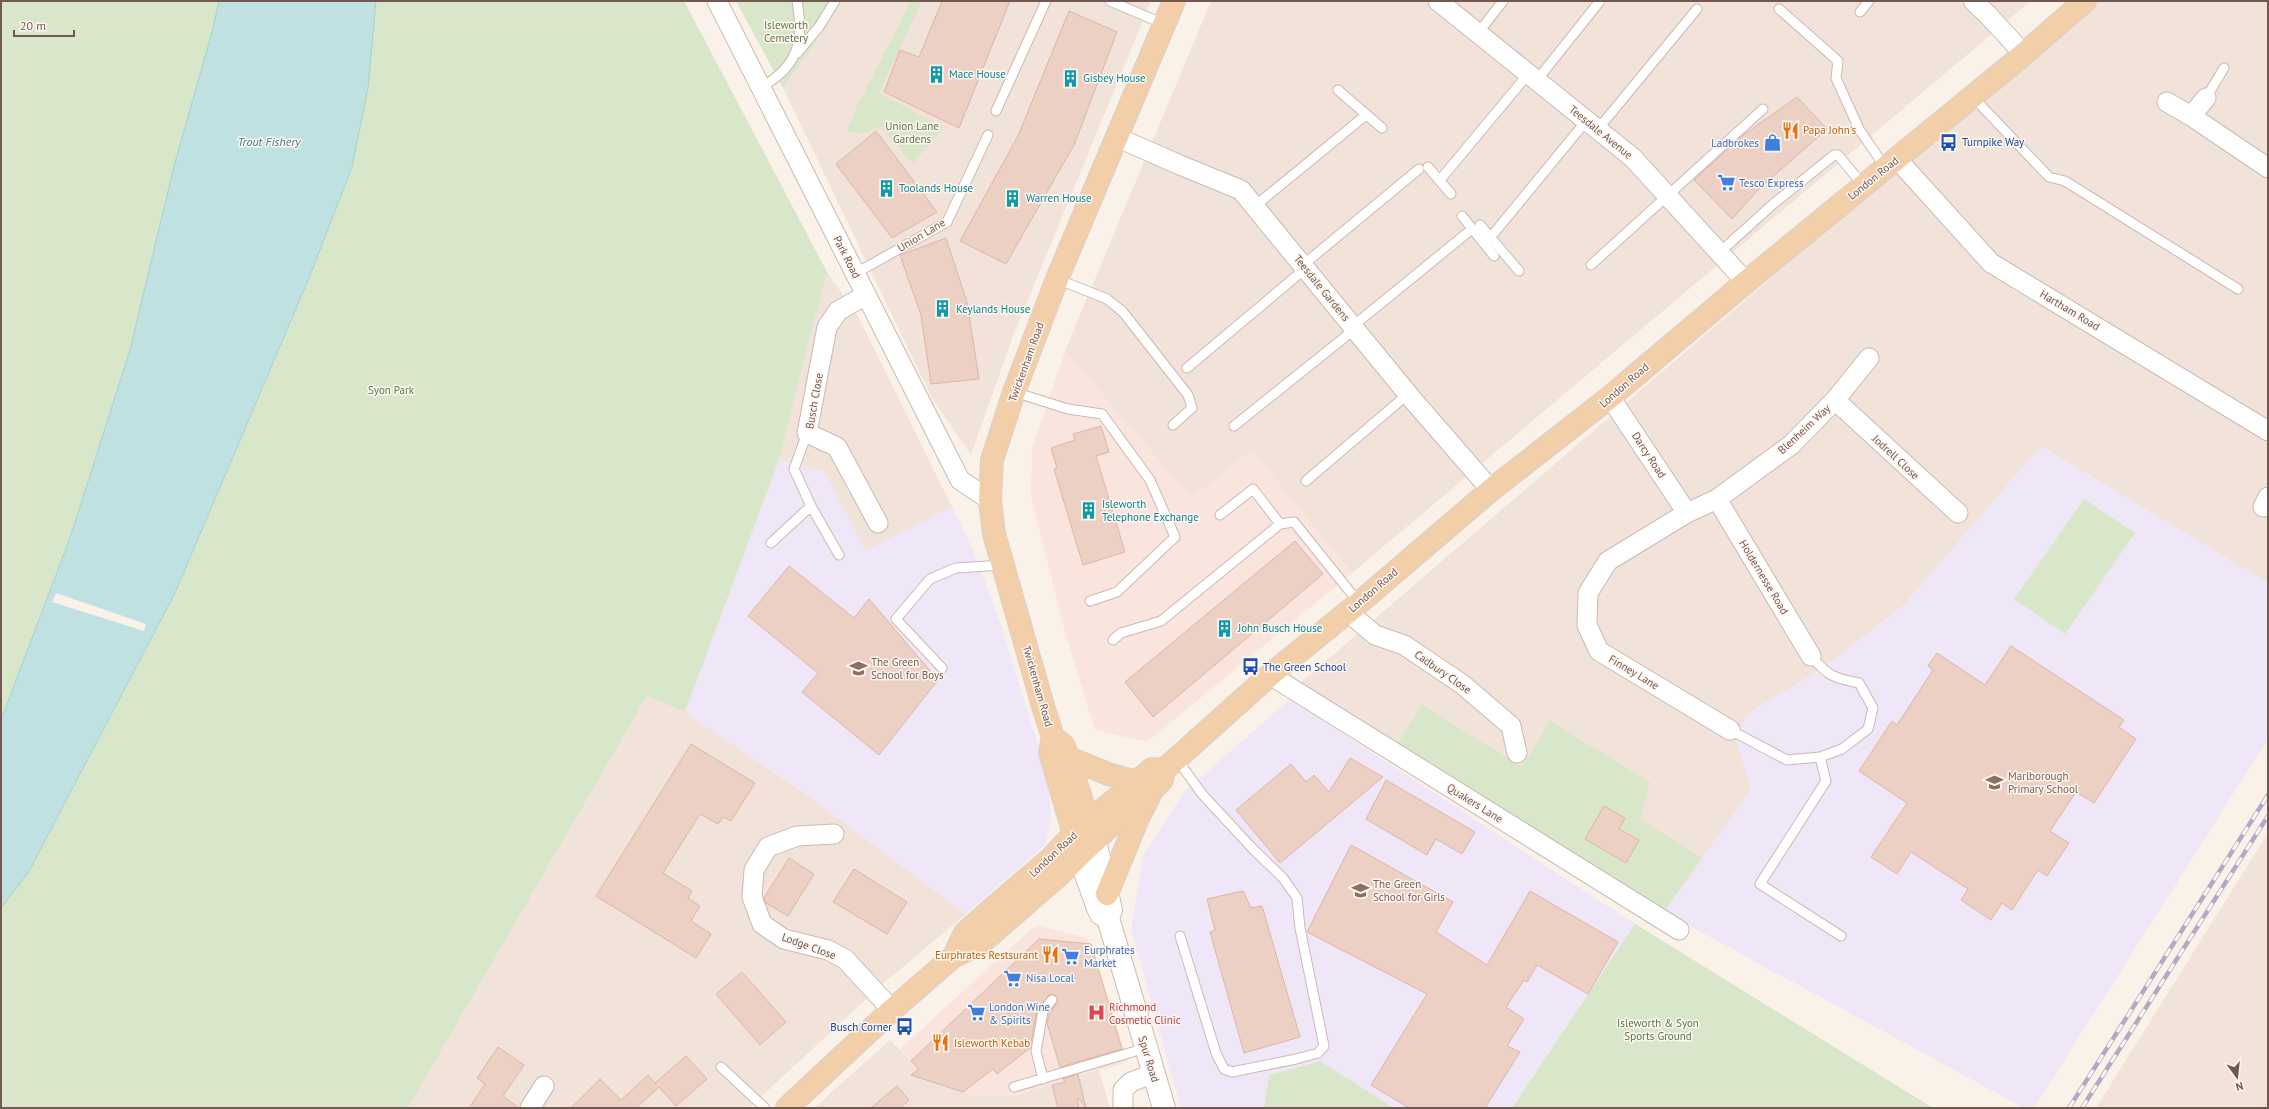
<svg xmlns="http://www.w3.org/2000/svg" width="2269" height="1109" font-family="'PT Sans',sans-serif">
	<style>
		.residential { fill: #f1e3d9 }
		.commercial { fill: #f9e4de }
		.education { fill: #efe6f7 }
		.green { fill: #d8e7c9 }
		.water { fill: #bfe1e2; stroke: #a7d1d3 }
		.pier { fill: #faf2e9 }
		.building { fill: #edd0c4; stroke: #deb5a6 }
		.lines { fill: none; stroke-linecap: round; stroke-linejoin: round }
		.service-casing { stroke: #ccb9b0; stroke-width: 11 }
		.minor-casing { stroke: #ccb9b0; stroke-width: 21 }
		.secondary-casing { stroke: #d0bbb1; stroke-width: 24 }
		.primary-casing { stroke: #d8d0ce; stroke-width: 24 }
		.service { stroke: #fff; stroke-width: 9 }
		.minor { stroke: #fff; stroke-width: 19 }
		.secondary { stroke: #fff; stroke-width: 22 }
		.primary { stroke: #f2cfa9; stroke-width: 22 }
		.rail-casing { stroke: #b4a8c4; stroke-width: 4.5 }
		.rail { stroke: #fdf6f0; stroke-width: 3; stroke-dasharray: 9; stroke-linecap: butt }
		.labels { text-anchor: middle; stroke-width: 3; stroke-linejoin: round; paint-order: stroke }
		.park-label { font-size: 11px; fill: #5c7749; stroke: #fdf6f0 }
		.culture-label { font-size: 11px; fill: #0d838f; stroke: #fdf6f0; text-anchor: start }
		.food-label { font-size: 11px; fill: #c56008; stroke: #fdf6f0; text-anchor: start }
		.street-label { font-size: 11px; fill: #73584f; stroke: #fdf6f0 }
		.transit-label { font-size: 11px; fill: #164399; stroke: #fdf6f0; text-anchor: start }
		.shop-label { font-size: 11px; fill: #366cbe; stroke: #fdf6f0; text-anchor: start }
		.education-label { font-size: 11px; fill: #785e54; stroke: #fdf6f0; text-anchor: start }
		.health-label { font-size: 11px; fill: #be3a42; stroke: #fdf6f0; text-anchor: start }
		.water-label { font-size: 12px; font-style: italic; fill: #477a7c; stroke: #fdf6f0 }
	</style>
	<rect width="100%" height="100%" fill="#faf2e9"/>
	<path class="residential" d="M840,1H1151L1013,336L971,455L932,398L783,88L817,40Z
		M1211,1H2031L1352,573L1252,451L1191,498L1065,351Z
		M2093,1H2268V583L2041,446L1904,605L1822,669L1750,712L1735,734L1751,790L1664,912L1299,684Z
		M827,272L859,318L952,507L865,551L824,471L779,460Z
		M647,696L685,712L806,794L966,914L878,988L749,1108H408Z
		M2268,833V1108H2096Z
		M890,1040L932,1082L977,1096L1018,1095L1099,1070L1110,1108H814Z"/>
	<path class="commercial" d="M1065,351L1191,498L1252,451L1352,573L1147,742L1095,730L1067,639L1031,496L1032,449Z
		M1039,926L1085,937L1091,944L1128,1062L1018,1095L977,1096L932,1082L900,1049L1031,929Z"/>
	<path class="education" d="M2041,446L2268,583V739L2034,1108H2024L1664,912L1751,790L1735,734L1750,712L1822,669L1904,605Z
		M779,460L824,471L865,551L952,507L974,552L1001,625L1041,756L1048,784L1051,815L1046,844L966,914L806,794L685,712Z
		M1290,699L1635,924L1512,1108H1394L1320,1061L1269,1075L1264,1108H1181L1131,929L1143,856L1184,792Z"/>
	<path class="green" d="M1,1H684L827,272L779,460L685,712L647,696L408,1108H1Z
		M736,1H840L817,40L783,88Z
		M911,1H922L879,93L943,127L913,164L880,126L863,134L847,131L855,110Z
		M2084,499L2135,533L2065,634L2014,599Z
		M1422,705L1522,767L1550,721L1650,782L1640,819L1702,858L1664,912L1397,745Z
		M1635,924L1645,930L1933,1108H1512Z
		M1320,1061L1394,1108H1264L1269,1075Z"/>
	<path class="water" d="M219,1H376L368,88L352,167L309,278L175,593L28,873L1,908V720L70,538L130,350L174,166L212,32Z"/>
	<path class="pier" d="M56,593L146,624L144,631L52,602Z"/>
	<path class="building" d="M942,1H1010L959,128L884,92L900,50L919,57Z
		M1069,11L1117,32L1074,145L1006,264L960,241L1018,136Z
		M1797,97L1827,129L1759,189L1732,219L1694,180L1742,136Z
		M876,131L937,212L892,238L836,164Z
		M946,238L967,302L979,379L931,384L921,315L900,255Z
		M1101,426L1109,452L1096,456L1125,552L1083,565L1054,469L1057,468L1051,448L1075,440L1073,434Z
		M1295,541L1323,574L1153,717L1125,682Z
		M789,566L854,618L869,599L938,680L879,755L802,692L818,673L748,616Z
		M2011,646L2124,720L2119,727L2136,739L2094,803L2076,792L2050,831L2069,843L2047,876L2038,870L2012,910L2002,903L1991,920L1961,900L1968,889L1911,852L1897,874L1871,857L1907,803L1859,771L1892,721L1897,725L1933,670L1928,666L1937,653L1985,685Z
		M691,744L755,783L731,821L723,817L718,824L700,814L663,873L692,891L688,898L700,906L691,921L711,934L696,958L596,896Z
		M1350,758L1383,777L1280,863L1236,810L1291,764L1306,782L1314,775L1329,792Z
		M1386,780L1475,832L1462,854L1436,839L1427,855L1366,819Z
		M1604,806L1625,818L1619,829L1639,840L1626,863L1585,839Z
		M1351,845L1453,902L1436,932L1487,965L1530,891L1618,942L1588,994L1537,965L1527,982L1524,980L1506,1007L1524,1019L1507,1046L1520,1052L1485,1108H1409L1371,1085L1427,994L1307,932Z
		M789,858L814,874L788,916L766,903L764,898Z
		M854,869L907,902L887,934L833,902Z
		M1243,891L1251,908L1262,906L1300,1037L1244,1053L1210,932L1215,930L1207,899Z
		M1039,939L1091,944L1122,1049L1060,1067L1047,1023L1049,1014L1058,1001L1056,996L1050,994L1037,1010L1030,1048L997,1074L993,1069L963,1092L911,1075L919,1069L911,1061Z
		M742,972L786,1022L760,1045L716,994Z
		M498,1047L524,1065L503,1096L519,1108H469L485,1084L477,1078Z
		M686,1056L707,1079L676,1106L659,1087L636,1108H571L600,1079L621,1100L648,1075L656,1084L655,1083Z
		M1078,1074L1086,1108L1078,1098L1077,1099L1079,1108H1058L1052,1085L1065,1082L1063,1079Z
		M897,1086L909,1100L900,1108H871Z"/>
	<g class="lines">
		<defs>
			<path id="service" d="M1110,1L1164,24
				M1779,9L1838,61L1836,78L1859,129L1885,167
				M1860,12L1869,1
				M1478,33L1503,1
				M797,53L819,27L835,1
				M1537,80L1600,1
				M762,87C799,65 804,41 797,1
				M1338,90L1382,128
				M1972,96L2049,177L2065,181L2238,289
				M2206,98L2224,68
				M996,111L1046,1
				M1598,129L1697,9
				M1428,167L1451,194
				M1440,180L1529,73
				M1255,206L1366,115
				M1462,216L1494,256
				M1480,225L1519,271
				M1490,238L1587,120
				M1720,252L1772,205L1834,155H1838L1863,185
				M1303,265L1419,169
				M1591,265L1763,109
				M856,273L947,222L988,135
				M1057,279L1107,299L1123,312L1188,395L1192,408L1173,425
				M1353,326L1472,229
				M1187,368L1306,268
				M1014,392L1068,409L1102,414L1150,480L1175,537L1117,592L1090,601
				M1234,426L1355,329
				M1306,481L1408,394
				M811,506L839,555
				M1220,515L1253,489L1280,524
				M771,543L811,506L794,469L807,433
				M1113,640L1121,633L1161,621L1280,524L1294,522L1359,603
				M942,668L896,619L930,579L956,568L1003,565
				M1730,730L1787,760L1820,757L1842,749L1868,729L1873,708L1859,683C1833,678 1828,676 1811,656
				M1820,757L1826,781L1760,884L1841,936
				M1177,759L1202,794L1253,849L1283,878L1297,898L1300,928L1324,1046L1318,1053L1296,1059L1232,1072L1224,1069L1216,1053L1180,936
				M721,1067L765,1108
				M1043,1079L1036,1051L1043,1011L1052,1000
				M1014,1087L1146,1048"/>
			<path id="minor" d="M717,1L960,480L990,500
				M1438,1L1633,158L1746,282
				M1973,1L1987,14L2023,53
				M2206,98L2191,116L2268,168
				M2167,102L2191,116
				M1116,137L1180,165L1241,190L1412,399L1491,490
				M1897,159L1991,263L2268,431
				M866,295L838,311L827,327L807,433L837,447L878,523
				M1610,397L1687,513
				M1835,400L1958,513
				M1717,499L1811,656
				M2263,507L2268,497
				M1348,612L1375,635L1404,645L1462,684L1511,726L1517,753
				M1270,675L1679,930
				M1730,730L1599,651L1587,625L1588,593L1608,561L1687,513L1717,499L1791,445L1835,400L1869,358
				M834,834L797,836L768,847L754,870L752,897L762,924L784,939L828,950L845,959L892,1010
				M530,1108L544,1086
				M1123,1108V1090L1131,1082L1154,1073"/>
			<path id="secondary" d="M1095,841L1111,910L1108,918L1164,1108
				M1079,855L1098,908L1101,914L1107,917"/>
			<path id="primary" d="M1053,737L1050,752L1078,848
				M1067,757L1108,774L1137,782
				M1095,841L1064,746L1053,737L1043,706L994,534L990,500L992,460L1014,392L1057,279L1174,1
				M1107,894L1138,818L1149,797
				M954,956L965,933L985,915L1050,859L1074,834L1152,769L1164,770
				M787,1108L892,1010L954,956L979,945L1059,875L1115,821L1152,790L1162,780L1164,770L1270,675L1359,603L1491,490L1610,397L1746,282L2011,65L2085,1"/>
		</defs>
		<use href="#service" class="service-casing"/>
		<use href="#minor" class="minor-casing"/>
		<use href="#secondary" class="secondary-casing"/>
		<use href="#primary" class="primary-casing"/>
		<use href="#service" class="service"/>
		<use href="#minor" class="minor"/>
		<use href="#secondary" class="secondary"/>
		<use href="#primary" class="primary"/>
		<defs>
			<path id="rail" d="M2069,1108L2268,795
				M2082,1108L2268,816"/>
		</defs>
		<use href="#rail" class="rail-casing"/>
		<use href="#rail" class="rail"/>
	</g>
	<defs>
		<symbol id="building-bare" viewBox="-9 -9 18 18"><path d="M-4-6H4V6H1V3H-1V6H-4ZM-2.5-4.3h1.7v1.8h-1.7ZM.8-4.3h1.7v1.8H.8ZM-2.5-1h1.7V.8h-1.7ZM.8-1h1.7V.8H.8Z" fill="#0f9aa8" stroke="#fdf6f0" stroke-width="2.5" paint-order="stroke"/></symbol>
		<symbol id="restaurant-bare" viewBox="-9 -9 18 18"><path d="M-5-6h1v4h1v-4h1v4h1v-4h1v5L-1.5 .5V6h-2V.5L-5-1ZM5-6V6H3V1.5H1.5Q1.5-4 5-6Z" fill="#e8710a" stroke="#fdf6f0" stroke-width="2.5" paint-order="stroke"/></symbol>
		<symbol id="bus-bare" viewBox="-9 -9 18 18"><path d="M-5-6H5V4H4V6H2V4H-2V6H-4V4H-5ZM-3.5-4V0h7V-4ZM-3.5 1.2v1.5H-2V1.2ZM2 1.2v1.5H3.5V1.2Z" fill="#1a4fb4" stroke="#fdf6f0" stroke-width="2.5" paint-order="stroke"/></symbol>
		<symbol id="shop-bare" viewBox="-9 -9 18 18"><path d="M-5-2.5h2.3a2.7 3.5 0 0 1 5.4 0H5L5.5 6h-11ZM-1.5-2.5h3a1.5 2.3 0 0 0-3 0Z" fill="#3f7fe0" stroke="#fdf6f0" stroke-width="2.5" paint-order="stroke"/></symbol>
		<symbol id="supermarket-bare" viewBox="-9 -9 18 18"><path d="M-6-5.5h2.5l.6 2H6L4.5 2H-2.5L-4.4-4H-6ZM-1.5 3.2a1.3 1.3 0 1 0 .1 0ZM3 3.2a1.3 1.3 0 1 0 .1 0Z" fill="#3f7fe0" stroke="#fdf6f0" stroke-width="2.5" paint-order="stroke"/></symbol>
		<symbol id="school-bare" viewBox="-9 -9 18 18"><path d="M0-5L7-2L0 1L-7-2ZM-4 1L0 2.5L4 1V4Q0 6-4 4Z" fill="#8d6e63" stroke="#fdf6f0" stroke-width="2.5" paint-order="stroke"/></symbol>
		<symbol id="hospital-bare" viewBox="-9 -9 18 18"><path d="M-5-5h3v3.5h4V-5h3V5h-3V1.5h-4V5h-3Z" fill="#e0444e" stroke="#fdf6f0" stroke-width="2.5" paint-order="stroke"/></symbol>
	</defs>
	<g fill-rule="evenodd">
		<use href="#building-bare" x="924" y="62" width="25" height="25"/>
		<use href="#building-bare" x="1058" y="66" width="25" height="25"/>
		<use href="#restaurant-bare" x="1778" y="118" width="25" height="25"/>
		<use href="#bus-bare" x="1936" y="130" width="25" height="25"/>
		<use href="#shop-bare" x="1760" y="130" width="25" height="25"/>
		<use href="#supermarket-bare" x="1714" y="170" width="25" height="25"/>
		<use href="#building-bare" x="874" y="176" width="25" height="25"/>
		<use href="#building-bare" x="1000" y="186" width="25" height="25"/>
		<use href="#building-bare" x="930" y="296" width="25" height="25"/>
		<use href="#building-bare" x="1076" y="498" width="25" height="25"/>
		<use href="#building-bare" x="1212" y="616" width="25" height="25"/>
		<use href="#bus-bare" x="1238" y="654" width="25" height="25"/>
		<use href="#school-bare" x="846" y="656" width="25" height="25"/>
		<use href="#school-bare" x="1982" y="770" width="25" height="25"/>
		<use href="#school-bare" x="1348" y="878" width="25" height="25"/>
		<use href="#restaurant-bare" x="1038" y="942" width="25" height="25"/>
		<use href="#supermarket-bare" x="1058" y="944" width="25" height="25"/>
		<use href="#supermarket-bare" x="1000" y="966" width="25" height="25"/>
		<use href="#supermarket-bare" x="964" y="1000" width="25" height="25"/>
		<use href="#hospital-bare" x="1084" y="1000" width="25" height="25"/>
		<use href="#bus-bare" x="892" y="1014" width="25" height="25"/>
		<use href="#restaurant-bare" x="928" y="1030" width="25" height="25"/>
	</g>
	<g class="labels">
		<g class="park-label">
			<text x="786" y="29">Isleworth<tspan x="786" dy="13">Cemetery</tspan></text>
			<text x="912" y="130">Union Lane<tspan x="912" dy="13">Gardens</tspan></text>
			<text x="391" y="394">Syon Park</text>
			<text x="1658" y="1027">Isleworth &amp; Syon<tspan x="1658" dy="13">Sports Ground</tspan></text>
		</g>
		<g class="culture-label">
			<text x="949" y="78">Mace House</text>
			<text x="1083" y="82">Gisbey House</text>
			<text x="899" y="192">Toolands House</text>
			<text x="1026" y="202">Warren House</text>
			<text x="956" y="313">Keylands House</text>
			<text x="1102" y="508">Isleworth<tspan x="1102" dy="13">Telephone Exchange</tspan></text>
			<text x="1238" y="632">John Busch House</text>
		</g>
		<g class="food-label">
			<text x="1803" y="134">Papa John's</text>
			<text x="1038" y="959" text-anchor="end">Eurphrates Restsurant</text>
			<text x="954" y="1047">Isleworth Kebab</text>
		</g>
		<g class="street-label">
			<text transform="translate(1601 132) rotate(39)" y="4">Teesdale Avenue</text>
			<text transform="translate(1873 178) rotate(-39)" y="4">London Road</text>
			<text transform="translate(921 235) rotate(-31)" y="4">Union Lane</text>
			<text transform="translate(847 257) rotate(63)" y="4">Park Road</text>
			<text transform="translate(1322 288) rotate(51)" y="4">Teesdale Gardens</text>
			<text transform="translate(2070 310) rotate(31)" y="4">Hartham Road</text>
			<text transform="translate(1026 362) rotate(-70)" y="4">Twickenham Road</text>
			<text transform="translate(1624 385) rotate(-41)" y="4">London Road</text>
			<text transform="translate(814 401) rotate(-80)" y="4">Busch Close</text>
			<text transform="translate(1804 429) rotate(-43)" y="4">Blenheim Way</text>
			<text transform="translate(1649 455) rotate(57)" y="4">Darcy Road</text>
			<text transform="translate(1896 457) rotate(43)" y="4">Jodrell Close</text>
			<text transform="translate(1764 577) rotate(59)" y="4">Holdernesse Road</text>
			<text transform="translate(1373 590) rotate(-41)" y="4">London Road</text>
			<text transform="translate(1443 672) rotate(35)" y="4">Cadbury Close</text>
			<text transform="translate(1634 672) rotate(31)" y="4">Finney Lane</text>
			<text transform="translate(1038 686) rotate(74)" y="4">Twickenham Road</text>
			<text transform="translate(1475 803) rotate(32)" y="4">Quakers Lane</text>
			<text transform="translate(1053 854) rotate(-43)" y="4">London Road</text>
			<text transform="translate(809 946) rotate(20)" y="4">Lodge Close</text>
			<text transform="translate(1149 1059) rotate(73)" y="4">Spur Road</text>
		</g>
		<g class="transit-label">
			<text x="1962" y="146">Turnpike Way</text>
			<text x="1263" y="671">The Green School</text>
			<text x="892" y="1031" text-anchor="end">Busch Corner</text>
		</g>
		<g class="shop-label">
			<text x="1759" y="147" text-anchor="end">Ladbrokes</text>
			<text x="1739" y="187">Tesco Express</text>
			<text x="1084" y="954">Eurphrates<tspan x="1084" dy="13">Market</tspan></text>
			<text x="1026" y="982">Nisa Local</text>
			<text x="989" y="1011">London Wine<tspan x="989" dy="13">&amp; Spirits</tspan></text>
		</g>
		<g class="education-label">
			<text x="871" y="666">The Green<tspan x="871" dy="13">School for Boys</tspan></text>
			<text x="2008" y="780">Marlborough<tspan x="2008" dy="13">Primary School</tspan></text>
			<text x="1373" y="888">The Green<tspan x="1373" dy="13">School for Girls</tspan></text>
		</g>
		<g class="health-label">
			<text x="1109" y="1011">Richmond<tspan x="1109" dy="13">Cosmetic Clinic</tspan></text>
		</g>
		<g class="water-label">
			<text x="269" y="146">Trout Fishery</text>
		</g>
	</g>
	<rect width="2269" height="1109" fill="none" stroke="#73584f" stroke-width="4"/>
	<g transform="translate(2237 1077) rotate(165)" stroke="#fdf6f0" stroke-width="3" paint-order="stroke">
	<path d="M0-3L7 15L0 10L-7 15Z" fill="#73584f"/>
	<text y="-6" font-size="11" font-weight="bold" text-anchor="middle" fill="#73584f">N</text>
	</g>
	<path d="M14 30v6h60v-6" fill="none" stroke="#73584f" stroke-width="2"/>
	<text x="20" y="30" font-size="12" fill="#73584f" stroke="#fdf6f0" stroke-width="3" paint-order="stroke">20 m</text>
</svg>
